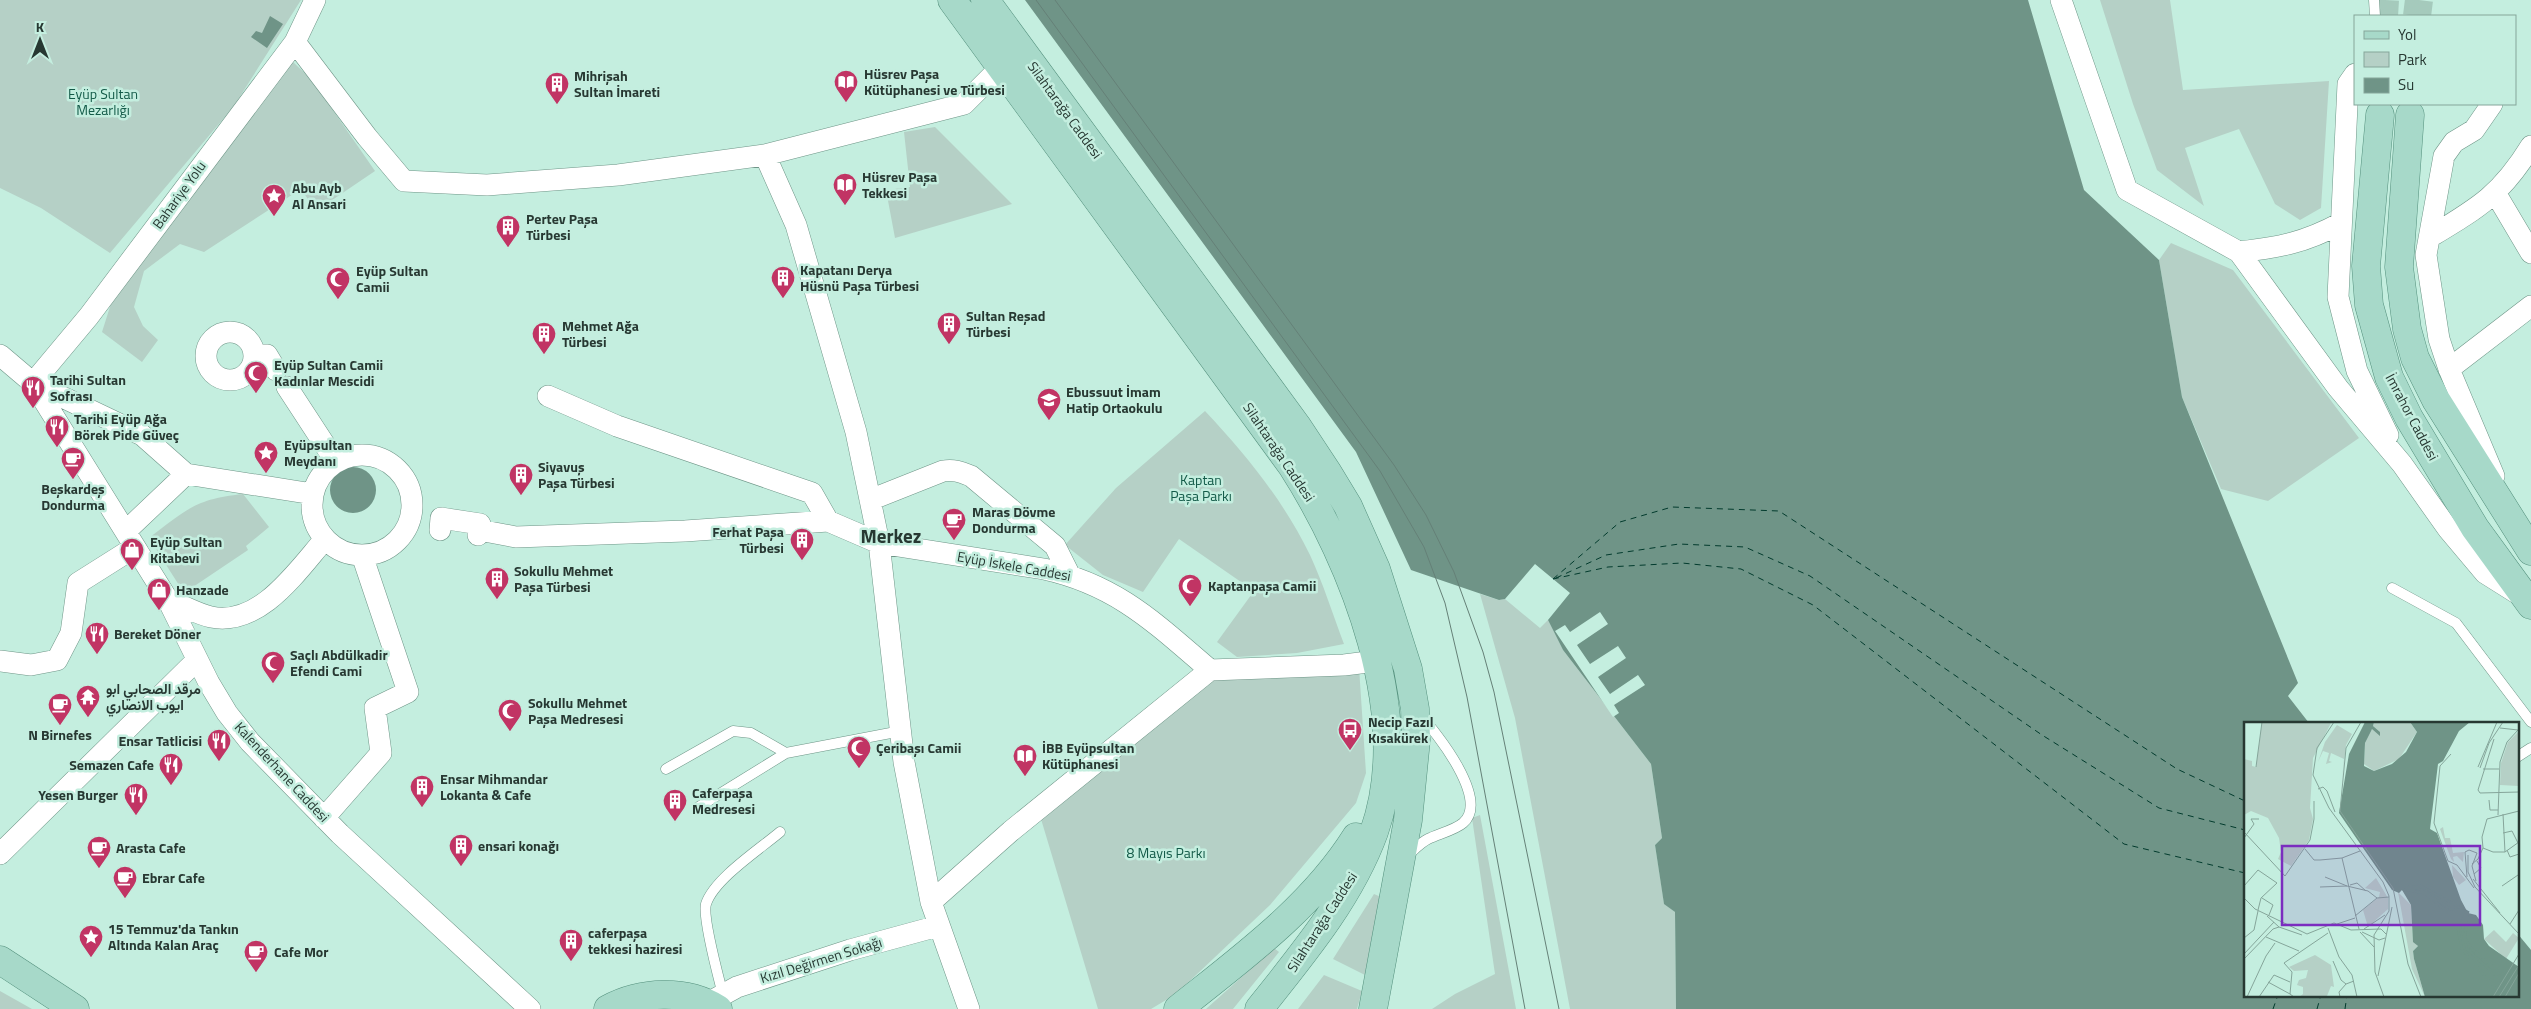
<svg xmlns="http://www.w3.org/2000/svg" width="2531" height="1009" font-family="'Titillium Web',Vazirmatn,sans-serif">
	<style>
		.green { fill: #b5d0c6 }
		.water { fill: #6f9487 }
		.pier { fill: #c4eedf }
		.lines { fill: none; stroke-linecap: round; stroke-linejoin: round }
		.ferry { stroke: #023b2d; stroke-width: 1; stroke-dasharray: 6 5; stroke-linecap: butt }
		.primary-tunnel { stroke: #a5cabc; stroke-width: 28; stroke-dasharray: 28 14; stroke-linecap: butt }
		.lane-casing { stroke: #6e9587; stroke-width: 11 }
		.street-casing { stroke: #6e9587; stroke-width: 22 }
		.primary-casing { stroke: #54907d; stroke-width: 29 }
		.lane { stroke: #fff; stroke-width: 10 }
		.street { stroke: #fff; stroke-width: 21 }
		.primary { stroke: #a7d9c9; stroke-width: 28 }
		.tram { stroke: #658077; stroke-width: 1 }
		.labels { text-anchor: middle; stroke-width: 5; stroke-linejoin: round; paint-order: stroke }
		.poi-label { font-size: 14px; font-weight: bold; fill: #273832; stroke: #c4eedf; text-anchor: start }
		.park-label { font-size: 14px; fill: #135a48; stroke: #c4eedf }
		.street-label { font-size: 14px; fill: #273832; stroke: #c4eedf }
		.district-label { font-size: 19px; font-weight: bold; fill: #273832; stroke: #c4eedf }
		.inset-river { fill: none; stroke: #6f9487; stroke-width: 2.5 }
		.inset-road { fill: none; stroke: #85a59a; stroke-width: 1 }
		.view { fill: #7b2cbf; fill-opacity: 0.15; stroke: #7b2cbf; stroke-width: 2.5 }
		.inset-edge { fill: none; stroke: #273832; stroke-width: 2.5 }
	</style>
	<rect width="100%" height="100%" fill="#c4eedf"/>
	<path class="green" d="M0,0H301L234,106L110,253L41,208L0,188Z
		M2100,0H2170L2183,90L2329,81L2321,208L2300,220L2275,204L2239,129L2185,148L2204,206L2157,170L2133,104Z
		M293,62L312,80L375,171L316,211L301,189L204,252L180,244L144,271L134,307L143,326L158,340L142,362L102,332L115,291Z
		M935,127L1012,204L895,238L886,190L910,187L904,132Z
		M2171,243L2233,270L2359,438L2268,501L2221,489L2182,397L2159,260Z
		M1205,411C1247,456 1283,500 1310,555C1323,583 1333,615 1344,644L1297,653L1237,657L1217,642L1254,591L1179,539L1143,592L1103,575L1065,545L1116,488Z
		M243,494L269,527L246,546L248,550L184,593L149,538C186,510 195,499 243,494Z
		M1480,594L1499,600L1505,599L1540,628L1548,620L1563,650L1651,764L1662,838L1655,845L1664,903L1675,912L1676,1009H1570L1515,718Z
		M1210,664L1359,667L1366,773L1356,803L1270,905L1176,994L1151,1009H1098L1041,819Z
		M1480,815L1516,1009H1432L1455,994L1495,974L1472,818Z
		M1374,894L1381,897L1365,975L1333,959Z
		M1274,948L1279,952L1233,1009H1206Z
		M1324,975L1362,991L1357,1009H1298Z
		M0,991L32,1009H0Z"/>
	<path class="water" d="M1025,0H2028L2084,190L2159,260L2182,397L2298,683L2288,696L2309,723H2245V995H2517V933L2531,950V1009H1676L1675,912L1664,904L1655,845L1662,838L1651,764L1563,650L1548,620L1570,593L1535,564L1505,599L1499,600L1411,570L1356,452Z
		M270,16L283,24L267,48L251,37L256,31L262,33Z
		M330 490a23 23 0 1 1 46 0a23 23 0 1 1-46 0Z"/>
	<path class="pier" d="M1600,612L1608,624L1577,645L1590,664L1618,646L1626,658L1598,677L1610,694L1638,675L1645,685L1614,705L1619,713L1613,717L1555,631L1565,625L1570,632Z"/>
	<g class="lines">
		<path class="ferry" d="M1556,578L1606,555L1679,544L1745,547L1810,576L2042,735L2159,808L2245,830
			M1553,579L1620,522L1672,507L1779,511L2177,769L2245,801
			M1553,579L1608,567L1682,563L1741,569L1813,605L2124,844L2245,873
			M2273,1009L2278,995
			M2317,1009L2321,995
			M2345,1009L2347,995"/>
		<path class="primary-tunnel" d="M2384,16L2385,0
			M2417,16L2419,0"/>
		<defs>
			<path id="lane" d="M2374,0L2375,16
				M2392,588L2456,623L2531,722
				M2517,757L2531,748
				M666,769L733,731L751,733L786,753
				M697,808L786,753L901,731
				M1407,856C1414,850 1420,843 1428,839C1438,834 1455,830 1463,823C1490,800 1437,733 1420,715
				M723,995C719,979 702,917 706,904C714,879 760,849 780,832"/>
			<path id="street" d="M2061,0L2127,190L2239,252L2338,388L2402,464L2448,529L2485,573L2520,595
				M295,42L367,137L404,181L487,185L618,175L765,155L964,104L1001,67
				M2355,74L2348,84L2338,297L2357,371L2388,435
				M2492,104L2474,130L2454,142L2444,156L2426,255L2439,339L2449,369L2494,476
				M765,155L796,225L856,432L879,543L904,762L931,902L969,1009
				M2496,194L2531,253
				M2430,237C2478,208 2501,195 2531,146
				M2239,252C2280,247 2304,243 2341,223
				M206 356a24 24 0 1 1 48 0a24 24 0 1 1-48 0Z
				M254,354L267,355L276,370
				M0,355L33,383L142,435L186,474
				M2449,369L2531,306
				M33,383L168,600L209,683L227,713L250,742L340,834L530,1009
				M33,383L89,316L295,42L315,0
				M287,387L336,462
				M548,396L617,426L812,493L828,521
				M312 505a50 50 0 1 1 100 0a50 50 0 1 1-100 0Z
				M870,500L943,471C954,469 961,472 971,476L1055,546L1069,574
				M440,530L441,518L480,524L478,535
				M479,530L516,537L685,531L828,521L879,543L1044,569C1117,585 1155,623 1210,670
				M126,531L186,474L313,494
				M168,600C182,605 197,614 211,617C260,627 297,571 325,539
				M0,661L31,665L57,660L71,633L78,583L135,547
				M324,818L381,753L375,708L408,692L362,555
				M0,854L197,660
				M931,902L1011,831L1210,670L1344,665L1376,661
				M708,1003L737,987L850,950L938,926"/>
			<path id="primary" d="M952,0L1292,466C1354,563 1415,716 1374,832C1350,898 1302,955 1259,1009
				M985,0L1297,426L1328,473L1348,506L1376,569L1408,669L1415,709L1416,740L1408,820L1373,1009
				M2380,115L2366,266L2369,305L2389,377L2409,418L2475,528L2531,605
				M2410,115L2399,267L2407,329L2415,358L2436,400L2531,551
				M0,960L75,1009
				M608,1009C641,991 686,989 718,1009
				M1178,1009C1242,958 1312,907 1356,837"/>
		</defs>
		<use href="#lane" class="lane-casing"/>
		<use href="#street" class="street-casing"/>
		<use href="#primary" class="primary-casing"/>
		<use href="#lane" class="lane"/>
		<use href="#street" class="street"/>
		<use href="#primary" class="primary"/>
		<path class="tram" d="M1036,0L1380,471L1424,547L1445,603L1467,697L1525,1009
			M1055,0L1394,465L1426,515L1454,572L1483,652L1494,692L1559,1009"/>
	</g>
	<defs>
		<symbol id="library-pin" viewBox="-11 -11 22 30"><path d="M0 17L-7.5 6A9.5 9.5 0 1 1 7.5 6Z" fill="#c13464" stroke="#c4eedf"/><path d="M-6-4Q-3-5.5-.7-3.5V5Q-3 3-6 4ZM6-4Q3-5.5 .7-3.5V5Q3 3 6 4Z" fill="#fff"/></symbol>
		<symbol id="building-pin" viewBox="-11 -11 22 30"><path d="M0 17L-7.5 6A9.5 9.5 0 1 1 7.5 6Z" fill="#c13464" stroke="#c4eedf"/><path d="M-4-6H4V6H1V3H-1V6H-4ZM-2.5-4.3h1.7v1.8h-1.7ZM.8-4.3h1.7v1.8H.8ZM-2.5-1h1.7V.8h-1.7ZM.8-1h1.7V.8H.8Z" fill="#fff"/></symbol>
		<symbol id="sight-pin" viewBox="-11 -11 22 30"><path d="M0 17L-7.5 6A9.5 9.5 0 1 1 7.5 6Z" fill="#c13464" stroke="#c4eedf"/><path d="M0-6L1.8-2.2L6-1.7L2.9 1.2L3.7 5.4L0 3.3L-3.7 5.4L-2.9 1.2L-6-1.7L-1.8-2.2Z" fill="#fff"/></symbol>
		<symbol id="mosque-pin" viewBox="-11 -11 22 30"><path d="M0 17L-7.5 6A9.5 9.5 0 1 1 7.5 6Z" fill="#c13464" stroke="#c4eedf"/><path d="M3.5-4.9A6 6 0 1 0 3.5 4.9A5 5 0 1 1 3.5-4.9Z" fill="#fff"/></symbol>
		<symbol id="restaurant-pin" viewBox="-11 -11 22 30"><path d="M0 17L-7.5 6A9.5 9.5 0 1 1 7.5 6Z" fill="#c13464" stroke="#c4eedf"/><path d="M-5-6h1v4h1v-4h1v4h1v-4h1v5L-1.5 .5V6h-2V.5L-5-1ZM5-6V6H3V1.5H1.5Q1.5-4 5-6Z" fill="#fff"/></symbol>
		<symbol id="school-pin" viewBox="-11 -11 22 30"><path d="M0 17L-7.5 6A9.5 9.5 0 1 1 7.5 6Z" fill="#c13464" stroke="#c4eedf"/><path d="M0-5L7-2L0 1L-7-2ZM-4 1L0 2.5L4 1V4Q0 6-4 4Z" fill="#fff"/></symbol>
		<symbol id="cafe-pin" viewBox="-11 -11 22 30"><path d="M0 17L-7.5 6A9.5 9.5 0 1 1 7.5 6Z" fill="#c13464" stroke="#c4eedf"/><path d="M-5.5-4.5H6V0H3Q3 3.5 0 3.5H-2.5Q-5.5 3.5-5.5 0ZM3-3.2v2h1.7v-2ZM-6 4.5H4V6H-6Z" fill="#fff"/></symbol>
		<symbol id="shop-pin" viewBox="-11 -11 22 30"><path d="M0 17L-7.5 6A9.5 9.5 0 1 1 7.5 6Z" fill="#c13464" stroke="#c4eedf"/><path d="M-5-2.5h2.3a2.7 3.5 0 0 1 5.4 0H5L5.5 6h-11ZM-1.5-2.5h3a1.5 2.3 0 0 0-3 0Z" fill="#fff"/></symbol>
		<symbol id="temple-pin" viewBox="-11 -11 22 30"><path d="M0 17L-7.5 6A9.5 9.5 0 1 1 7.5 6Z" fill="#c13464" stroke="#c4eedf"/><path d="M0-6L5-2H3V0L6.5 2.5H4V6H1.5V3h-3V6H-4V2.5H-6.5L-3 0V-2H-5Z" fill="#fff"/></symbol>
		<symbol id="bus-pin" viewBox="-11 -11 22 30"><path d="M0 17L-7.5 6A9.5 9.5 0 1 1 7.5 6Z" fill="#c13464" stroke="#c4eedf"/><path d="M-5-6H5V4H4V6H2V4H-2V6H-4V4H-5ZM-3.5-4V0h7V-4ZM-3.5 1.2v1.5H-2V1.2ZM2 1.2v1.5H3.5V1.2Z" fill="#fff"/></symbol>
	</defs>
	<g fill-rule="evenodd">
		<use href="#library-pin" x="832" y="68" width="28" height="38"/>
		<use href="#building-pin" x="543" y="70" width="28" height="38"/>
		<use href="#library-pin" x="831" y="171" width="28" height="38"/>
		<use href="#sight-pin" x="260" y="182" width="28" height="38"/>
		<use href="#building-pin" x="494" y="213" width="28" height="38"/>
		<use href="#building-pin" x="769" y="264" width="28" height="38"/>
		<use href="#mosque-pin" x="324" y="265" width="28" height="38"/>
		<use href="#building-pin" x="935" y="310" width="28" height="38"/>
		<use href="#building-pin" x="530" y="320" width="28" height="38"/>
		<use href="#mosque-pin" x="242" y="359" width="28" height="38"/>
		<use href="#restaurant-pin" x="19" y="374" width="28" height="38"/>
		<use href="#school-pin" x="1035" y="386" width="28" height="38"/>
		<use href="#restaurant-pin" x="43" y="413" width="28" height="38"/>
		<use href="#sight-pin" x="252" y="439" width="28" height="38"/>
		<use href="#cafe-pin" x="59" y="445" width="28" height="38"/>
		<use href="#building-pin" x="507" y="461" width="28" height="38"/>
		<use href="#cafe-pin" x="940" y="506" width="28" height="38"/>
		<use href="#building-pin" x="788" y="526" width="28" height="38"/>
		<use href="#shop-pin" x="118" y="536" width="28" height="38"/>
		<use href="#building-pin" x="483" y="565" width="28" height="38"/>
		<use href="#mosque-pin" x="1176" y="572" width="28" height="38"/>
		<use href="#shop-pin" x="145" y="576" width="28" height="38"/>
		<use href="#restaurant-pin" x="83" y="620" width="28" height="38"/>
		<use href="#mosque-pin" x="259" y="649" width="28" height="38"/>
		<use href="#temple-pin" x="74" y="683" width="28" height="38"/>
		<use href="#cafe-pin" x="46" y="691" width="28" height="38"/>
		<use href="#mosque-pin" x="496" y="697" width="28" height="38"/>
		<use href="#bus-pin" x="1336" y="716" width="28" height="38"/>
		<use href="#restaurant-pin" x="205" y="727" width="28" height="38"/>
		<use href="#mosque-pin" x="845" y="734" width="28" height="38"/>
		<use href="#library-pin" x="1011" y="742" width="28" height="38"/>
		<use href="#restaurant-pin" x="157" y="751" width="28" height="38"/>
		<use href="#building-pin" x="408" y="773" width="28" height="38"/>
		<use href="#restaurant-pin" x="122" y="781" width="28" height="38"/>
		<use href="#building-pin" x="661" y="787" width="28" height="38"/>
		<use href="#building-pin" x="447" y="832" width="28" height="38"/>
		<use href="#cafe-pin" x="85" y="834" width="28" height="38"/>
		<use href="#cafe-pin" x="111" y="864" width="28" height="38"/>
		<use href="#sight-pin" x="77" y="923" width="28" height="38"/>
		<use href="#building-pin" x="557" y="927" width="28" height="38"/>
		<use href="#cafe-pin" x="242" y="938" width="28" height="38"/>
	</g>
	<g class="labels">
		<g class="poi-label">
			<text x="864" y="79">Hüsrev Paşa<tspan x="864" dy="16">Kütüphanesi ve Türbesi</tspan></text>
			<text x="574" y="81">Mihrişah<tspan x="574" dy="16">Sultan İmareti</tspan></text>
			<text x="862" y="182">Hüsrev Paşa<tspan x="862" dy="16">Tekkesi</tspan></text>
			<text x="292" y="193">Abu Ayb<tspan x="292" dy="16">Al Ansari</tspan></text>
			<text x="526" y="224">Pertev Paşa<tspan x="526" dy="16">Türbesi</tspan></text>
			<text x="800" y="275">Kapatanı Derya<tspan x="800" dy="16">Hüsnü Paşa Türbesi</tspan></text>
			<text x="356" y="276">Eyüp Sultan<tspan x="356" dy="16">Camii</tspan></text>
			<text x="966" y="321">Sultan Reşad<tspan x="966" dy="16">Türbesi</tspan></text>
			<text x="562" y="331">Mehmet Ağa<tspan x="562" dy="16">Türbesi</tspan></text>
			<text x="274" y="370">Eyüp Sultan Camii<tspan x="274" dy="16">Kadınlar Mescidi</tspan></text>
			<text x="50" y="385">Tarihi Sultan<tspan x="50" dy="16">Sofrası</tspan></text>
			<text x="1066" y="397">Ebussuut İmam<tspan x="1066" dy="16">Hatip Ortaokulu</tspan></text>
			<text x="74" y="424">Tarihi Eyüp Ağa<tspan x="74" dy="16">Börek Pide Güveç</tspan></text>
			<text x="284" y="450">Eyüpsultan<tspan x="284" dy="16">Meydanı</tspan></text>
			<text x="538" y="472">Siyavuş<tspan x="538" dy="16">Paşa Türbesi</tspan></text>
			<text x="73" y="494" text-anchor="middle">Beşkardeş<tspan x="73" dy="16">Dondurma</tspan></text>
			<text x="972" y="517">Maras Dövme<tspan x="972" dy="16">Dondurma</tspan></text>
			<text x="784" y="537" text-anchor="end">Ferhat Paşa<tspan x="784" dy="16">Türbesi</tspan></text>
			<text x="150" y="547">Eyüp Sultan<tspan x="150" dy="16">Kitabevi</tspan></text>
			<text x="514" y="576">Sokullu Mehmet<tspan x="514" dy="16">Paşa Türbesi</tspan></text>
			<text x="1208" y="591">Kaptanpaşa Camii</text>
			<text x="176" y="595">Hanzade</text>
			<text x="114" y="639">Bereket Döner</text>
			<text x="290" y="660">Saçlı Abdülkadir<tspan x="290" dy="16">Efendi Cami</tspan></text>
			<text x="106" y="694">مرقد الصحابي ابو<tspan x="106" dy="16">ايوب الانصاري</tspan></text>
			<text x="528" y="708">Sokullu Mehmet<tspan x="528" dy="16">Paşa Medresesi</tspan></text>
			<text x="1368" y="727">Necip Fazıl<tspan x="1368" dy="16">Kısakürek</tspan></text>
			<text x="60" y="740" text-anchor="middle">N Birnefes</text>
			<text x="202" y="746" text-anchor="end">Ensar Tatlicisi</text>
			<text x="876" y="753">Çeribaşı Camii</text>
			<text x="1042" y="753">İBB Eyüpsultan<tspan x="1042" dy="16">Kütüphanesi</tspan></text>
			<text x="154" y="770" text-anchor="end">Semazen Cafe</text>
			<text x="440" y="784">Ensar Mihmandar<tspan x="440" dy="16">Lokanta &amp; Cafe</tspan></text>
			<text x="692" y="798">Caferpaşa<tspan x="692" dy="16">Medresesi</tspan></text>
			<text x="118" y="800" text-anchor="end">Yesen Burger</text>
			<text x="478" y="851">ensari konağı</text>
			<text x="116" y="853">Arasta Cafe</text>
			<text x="142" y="883">Ebrar Cafe</text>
			<text x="108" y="934">15 Temmuz'da Tankın<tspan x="108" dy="16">Altında Kalan Araç</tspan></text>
			<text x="588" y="938">caferpaşa<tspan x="588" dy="16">tekkesi haziresi</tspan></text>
			<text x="274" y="957">Cafe Mor</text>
		</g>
		<g class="park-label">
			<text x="103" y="99">Eyüp Sultan<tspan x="103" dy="16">Mezarlığı</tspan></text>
			<text x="1201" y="485">Kaptan<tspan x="1201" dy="16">Paşa Parkı</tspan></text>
			<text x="1166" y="858">8 Mayıs Parkı</text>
		</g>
		<g class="street-label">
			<text transform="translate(1065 110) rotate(54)" y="5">Silahtarağa Caddesi</text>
			<text transform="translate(179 195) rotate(-54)" y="5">Bahariye Yolu</text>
			<text transform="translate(2412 417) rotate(62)" y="5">İmrahor Caddesi</text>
			<text transform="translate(1279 452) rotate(56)" y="5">Silahtarağa Caddesi</text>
			<text transform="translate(1014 566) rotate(10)" y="5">Eyüp İskele Caddesi</text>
			<text transform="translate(282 772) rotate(47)" y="5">Kalenderhane Caddesi</text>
			<text transform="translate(1322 922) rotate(-57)" y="5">Silahtarağa Caddesi</text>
			<text transform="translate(821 960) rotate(-17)" y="5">Kızıl Değirmen Sokağı</text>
		</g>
		<g class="district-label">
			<text x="891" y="543">Merkez</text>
		</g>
	</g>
	<g transform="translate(2244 722)">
		<rect width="275" height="275" fill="#c4eedf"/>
		<path d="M18,0L87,1L69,36L66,86L69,97L65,118L47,144L34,137L37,130L35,116L24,96L7,89L0,93V37L8,39V44L12,45ZM130,0H166L173,10L155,37L130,49L120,42L121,21L126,9L129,6L136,10L129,4ZM93,3L108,12L102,23L98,58L100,37L87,31L85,39L88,40L82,42L85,31L79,29L74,40L81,20ZM275,9V64L256,63L257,41L264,20ZM199,105L201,116H206L209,131L220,130L219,140L213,134L209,135L210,140L207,137L196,107ZM208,143L222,158L215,163L209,155ZM132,156L144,176V187L124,205L119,188L135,175L136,170L121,166ZM154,170L167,183L169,219L174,224L169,229L170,237L181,275L168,247ZM250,208L262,220L269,211L275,216L262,237L240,217ZM71,233L87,243L90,265L87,264L83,274L55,275L59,272V265L53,263L55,258L62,256L64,248L50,249L45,245Z" fill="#b5d0c6"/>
		<path d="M121,0H130L129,4L136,10V14L128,7L121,21L120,44L130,49L148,42L162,30L173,10L166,0H226L215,9L199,39L194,42L186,107L193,111L217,178L224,191L232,193L239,203L240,217L245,224L275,245V275H181L170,237L169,229L174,224L169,220L167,183L158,168L155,171L148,168L95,91L105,32Z" fill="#6f9487"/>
		<path class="inset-river" d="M162,168L174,166L207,187L219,189M163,168L180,171L204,190H223M159,169L165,165L177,164L224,190L218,208L223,227L258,259M222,191L214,207L218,227L252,267M223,194L221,216L227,226L259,253"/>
		<path class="inset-road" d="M90,0L73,26L69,53L85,86L139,160L145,174V189L130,213L131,250L140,275M117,0L102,26L96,89L149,166L164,242L177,275M256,6L274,8M250,17L234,68L236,71L275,70M207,32L196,44L190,101L204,139L213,143L230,166M12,45L18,0M234,45L253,0M236,46L245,21L259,0M239,47H255M74,67L79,65L83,69L91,90M245,78L246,88H254M275,89L243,97L238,115L239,126L249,130H261L275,120M259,92L261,130M254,93L256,40L263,20L274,8M0,110L41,154L66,118L70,97V79M259,111L268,109L274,121M0,116L10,102L7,97H15M61,127L70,138H76L98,136L116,129M263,128L266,135L275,132M224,133V150L231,165L275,212M98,136L115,207M228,142L234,137L239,126M230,152L237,146L233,139M81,155L103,164M223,155L221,130L225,128L233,131L228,144L232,159M229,157L256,191M106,163L113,161L122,169M0,164L14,148L33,161L17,176L14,188M258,164L274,153M76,165L103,164L124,169L133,176M0,176L11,187L63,212L90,201L107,208L137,207L142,212M18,176L29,183L25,193M23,194L35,205L58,213M111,194L133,176L145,175M93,202L111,196M266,202L275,188M84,206L95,235L108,253L113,275M120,207L141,193M116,210L130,225M118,210L135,218L141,216M22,215L55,229M0,216L10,208L14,189M0,232L30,200M0,237L29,207L35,205M89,239L97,258L102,262L110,259M134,254L148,185M24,260L46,272M3,275L22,234L31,221M15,275L30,253L46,260M50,275L46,272L48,250L40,241L84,211M96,275L95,270L102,262M249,275L275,232M255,275L275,243M261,275L275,251"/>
		<path class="view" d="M38,124H236V203H38Z"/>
		<rect width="275" height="275" class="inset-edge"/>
	</g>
	<rect x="2354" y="15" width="162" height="90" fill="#c4eedf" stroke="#85a59a"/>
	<rect x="2364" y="31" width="25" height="8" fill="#a7d9c9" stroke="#85a59a"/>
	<text x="2398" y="40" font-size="15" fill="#273832">Yol</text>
	<rect x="2364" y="52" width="25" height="15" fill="#b5d0c6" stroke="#85a59a"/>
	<text x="2398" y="65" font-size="15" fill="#273832">Park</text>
	<rect x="2364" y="78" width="25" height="15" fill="#6f9487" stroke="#85a59a"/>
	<text x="2398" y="90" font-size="15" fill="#273832">Su</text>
	<g transform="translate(40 40)" stroke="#c4eedf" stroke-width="4" paint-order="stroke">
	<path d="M0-4L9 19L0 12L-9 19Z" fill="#273832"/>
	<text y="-8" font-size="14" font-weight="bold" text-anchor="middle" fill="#273832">K</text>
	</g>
</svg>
